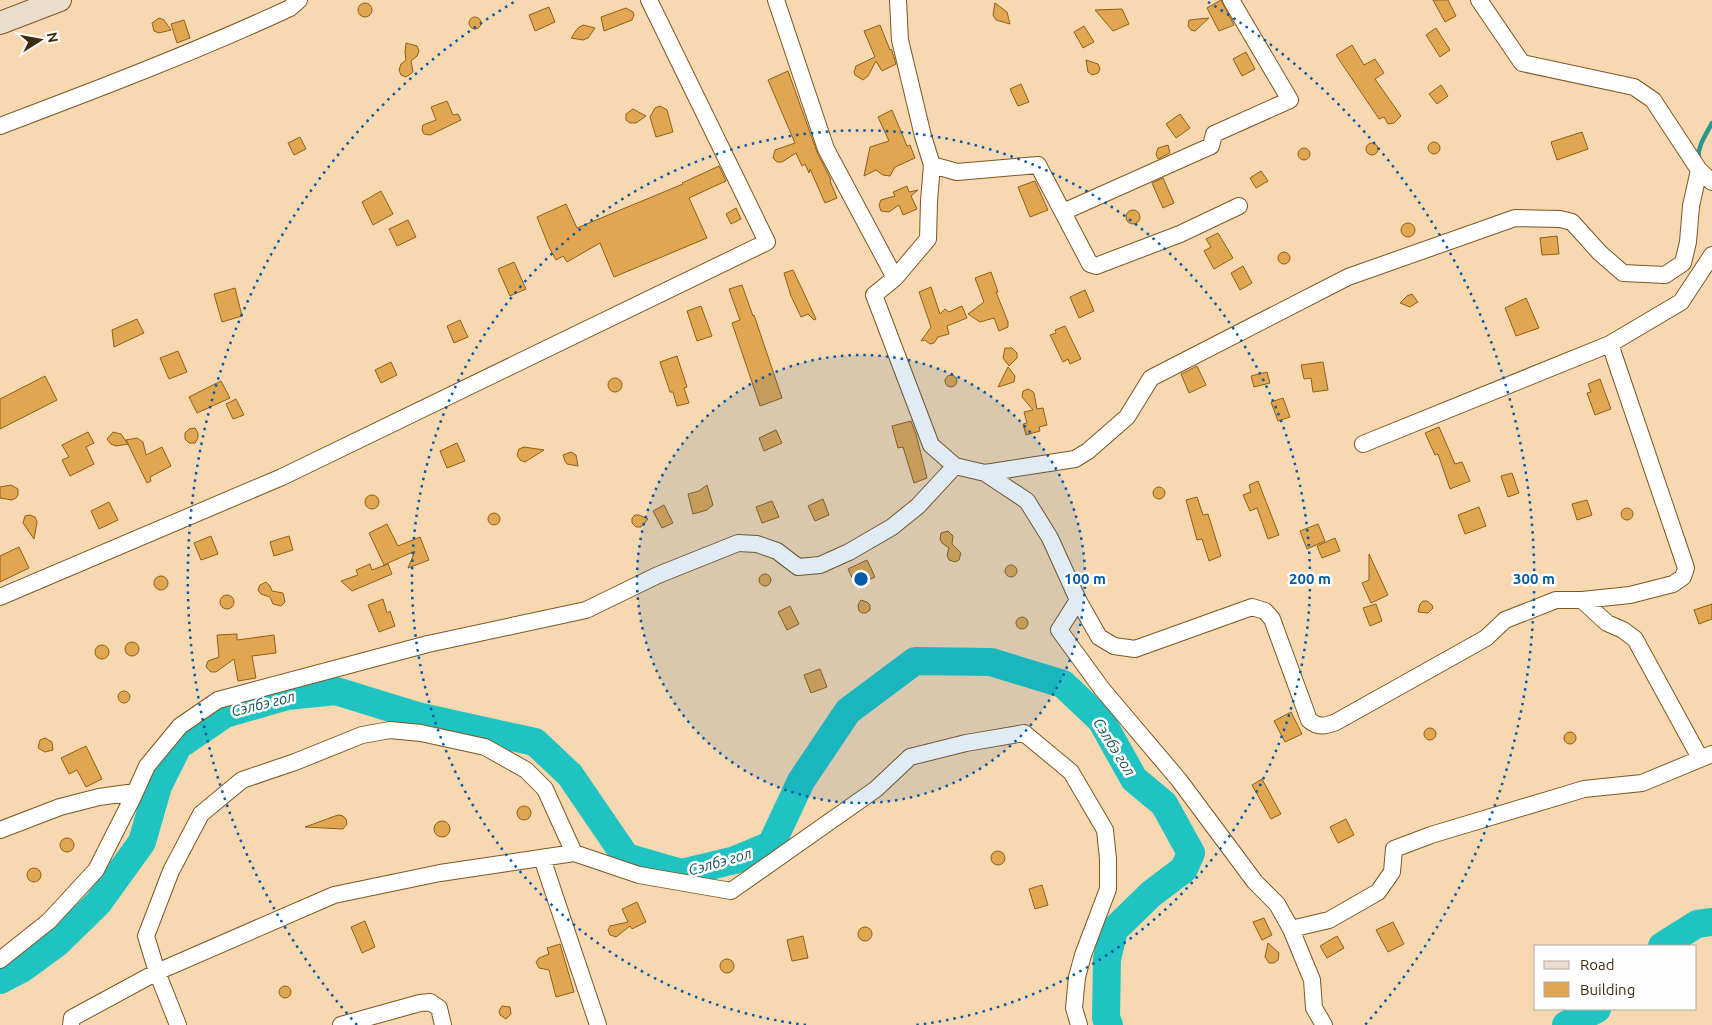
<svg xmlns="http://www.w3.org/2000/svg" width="1712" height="1025" font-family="Ubuntu,sans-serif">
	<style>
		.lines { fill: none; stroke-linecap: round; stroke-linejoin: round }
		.stream { stroke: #29958b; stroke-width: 4.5 }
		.river { stroke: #1fc3c1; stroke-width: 28 }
		.building { fill: #e1a652; stroke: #8f6014 }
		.minor-casing { stroke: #7b5722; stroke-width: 18 }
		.secondary-casing { stroke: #7b5722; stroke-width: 24 }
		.minor { stroke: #fff; stroke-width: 16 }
		.secondary { stroke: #ebddcb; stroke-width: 22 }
		.ring { fill: none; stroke: #035aa8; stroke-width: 2.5; stroke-dasharray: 2.5 5 }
		.labels { text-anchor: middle; stroke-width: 5; stroke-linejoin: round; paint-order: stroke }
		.water-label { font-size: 15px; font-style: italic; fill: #195755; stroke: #fefefe }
		.centre { fill: #035aa8; stroke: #fefefe; stroke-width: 2.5 }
		.ring-label { font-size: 15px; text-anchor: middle; font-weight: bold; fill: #035aa8; stroke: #fefefe; stroke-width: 5; stroke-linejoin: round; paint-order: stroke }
	</style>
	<rect width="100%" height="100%" fill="#f7d8b0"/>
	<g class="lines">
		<path class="stream" d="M1699,159C1696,148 1707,133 1712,123"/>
		<path class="river" d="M1662,946L1697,924L1712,922
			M0,980L23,968L57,943L98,903L142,842L158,786L178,746L225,714L287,696L336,691L417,716L535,742L570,775L626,857L681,873L735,860L771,845L801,781L848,711L915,661L991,662L1063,684L1101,720L1134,779L1164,804L1191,853L1184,869L1151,894L1114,930L1107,959L1106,1018L1109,1025
			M1566,1025L1597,1009"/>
	</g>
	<path class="building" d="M1221,0L1234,25L1219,31L1207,8Z
		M1433,0H1448L1456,16L1445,22Z
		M358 10a7 7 0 1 1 14 0a7 7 0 1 1-14 0Z
		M995,3L1007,12L1010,24L996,20L993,15Z
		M549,7L555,22L535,31L529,15Z
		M626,8L633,12L634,15L632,20L604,31L601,17Z
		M1122,9L1129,24L1113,31L1095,10Z
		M469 23a6 6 0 1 1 12 0a6 6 0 1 1-12 0Z
		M159,18L164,20L171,30L159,33L154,31L152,23Z
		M1209,18L1195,31L1191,30L1188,26L1189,20Z
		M184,20L190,38L177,43L171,24Z
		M583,25L595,28L588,38L583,40L571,38L578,28Z
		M880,25L890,50L891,49L892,51L896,64L882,71L876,61L868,76L863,80L855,75L854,72L856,66L875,57L864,31Z
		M1084,26L1094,42L1083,48L1074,32Z
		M1436,28L1450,50L1440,57L1426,35Z
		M406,43L417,46L419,51L417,56L411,61L413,72L406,77L401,75L399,70L401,64L406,60L405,52Z
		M1352,45L1364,65L1375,59L1384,73L1375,79L1401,116L1394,123L1388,124L1384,117L1379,119L1336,55Z
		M1246,52L1255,69L1242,76L1233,59Z
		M1086,60L1098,64L1100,69L1098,73L1092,75L1088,72Z
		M788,71L817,152L831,180L830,181L837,198L825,203L810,169L809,173L805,164L802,166L796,153L782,162H777L773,158L775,150L795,143L768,80Z
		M1021,84L1029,102L1018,106L1010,89Z
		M1441,85L1448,96L1437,104L1429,94Z
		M447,101L453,115L458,114L461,120L430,135L424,134L422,130L423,125L436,120L431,107Z
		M660,106L667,110L673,132L656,137L650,117L655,108Z
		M633,109L635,110L646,116L636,123H630L626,120V114Z
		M892,110L907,146L910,145L915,158L895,167L890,176L883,175L876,170L864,176L870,147L889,141L878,117Z
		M1180,114L1190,128L1176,138L1166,124Z
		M1582,132L1588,149L1557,160L1551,142Z
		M300,137L306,149L294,155L288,143Z
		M1428 148a6 6 0 1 1 12 0a6 6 0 1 1-12 0Z
		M1366 149a6 6 0 1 1 12 0a6 6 0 1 1-12 0Z
		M1168,145L1170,153L1158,159L1156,154L1158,148Z
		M1298 154a6 6 0 1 1 12 0a6 6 0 1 1-12 0Z
		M719,166L726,181L689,198L707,238L614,277L600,243L567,262L563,256L556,260L549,247L537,217L566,204L577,228L683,184L682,183Z
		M1261,171L1268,181L1256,188L1250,178Z
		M1163,178L1174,203L1163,208L1152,183Z
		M1035,181L1048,210L1030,217L1018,187Z
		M907,186L909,192L918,190L911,196L917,209L903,215L899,205L889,212L881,211L879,205L881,200L895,196L893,192Z
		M381,191L393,214L373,225L362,202Z
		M736,208L741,219L731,224L726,214Z
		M1126 217a7 7 0 1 1 14 0a7 7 0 1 1-14 0Z
		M408,220L416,237L397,246L389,229Z
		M1401 230a7 7 0 1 1 14 0a7 7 0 1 1-14 0Z
		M1218,233L1233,258L1214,269L1204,251L1211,247L1206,239Z
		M1557,236L1559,254L1542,255L1540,238Z
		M1278 258a6 6 0 1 1 12 0a6 6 0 1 1-12 0Z
		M514,262L526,289L510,296L498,269Z
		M1243,266L1252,283L1240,290L1231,273Z
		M793,270L816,319L814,320L808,314L801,317L791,296L784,273Z
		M991,272L998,292H996L1008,322V327L999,331L994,318L980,322L968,314L984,302L975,278Z
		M742,285L753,316L754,315L782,398L760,406L732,323L740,320L729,289Z
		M931,287L940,314L945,309L949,312L962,306L967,318L947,326L949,334L938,337L934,343L930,344L925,340L921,341L931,327L919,292Z
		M235,288L242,316L222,322L214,294Z
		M1085,290L1094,311L1079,318L1070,297Z
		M1412,294L1418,302L1410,307L1400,303L1407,296Z
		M1526,298L1539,328L1516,336L1505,308Z
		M701,306L712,336L697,341L687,311Z
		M137,319L144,333L114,347L112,330Z
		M460,320L468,337L454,343L447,326Z
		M1065,326L1081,359L1070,364L1068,359L1063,362L1050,335L1056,333L1055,330Z
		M1005,348H1012L1017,353V358L1009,366L1003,358Z
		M178,351L187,372L169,379L160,358Z
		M677,356L687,387L684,388L689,403L677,406L673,392H670L660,362Z
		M391,362L397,375L381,383L375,370Z
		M1323,362L1328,390L1313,392L1311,378L1304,379L1301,365Z
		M1197,366L1206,385L1189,393L1181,374Z
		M1008,367L1015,376L1014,382L998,387Z
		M1267,372L1270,383L1254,387L1251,376Z
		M945 381a6 6 0 1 1 12 0a6 6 0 1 1-12 0Z
		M45,376L57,400L0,429V399Z
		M608 385a7 7 0 1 1 14 0a7 7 0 1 1-14 0Z
		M1600,379L1611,409L1595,415L1587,393L1591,392L1588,384Z
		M221,381L230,398L197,413L189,397Z
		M1028,389L1032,391L1034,393L1037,409L1043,408L1047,425L1039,427L1040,431L1026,435L1023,424L1027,423L1024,412L1033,410L1022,397L1023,391Z
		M1283,398L1290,417L1278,421L1271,402Z
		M236,399L244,415L233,419L226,404Z
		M911,421L916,434L927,478L914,483L903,447L898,448L892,426Z
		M1439,427L1455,464L1462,462L1470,481L1450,489L1438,454L1435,455L1425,433Z
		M195,428L198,433V438L195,443H189L185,439V433L189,429Z
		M776,430L782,443L764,451L759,438Z
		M88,432L94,443L86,447L94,464L70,476L62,460L69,457L62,445Z
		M113,432L121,434L128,444L116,446L111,444L107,439Z
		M137,438L143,442L146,455L162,447L171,466L150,477L151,481L147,483L126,440Z
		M457,443L465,461L447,468L440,451Z
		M524,447L544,450L525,462L520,460L517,455L519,449Z
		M571,452L576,455L578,466L567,464L565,461L563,455Z
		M1512,473L1519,493L1508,497L1501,476Z
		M1258,481L1279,535L1268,539L1257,508L1250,511L1243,495L1251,492L1249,485Z
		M11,485L18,489V495L16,498L12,500L0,498V487Z
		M707,485L713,505L707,510L693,514L688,494L699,491Z
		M1153 493a6 6 0 1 1 12 0a6 6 0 1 1-12 0Z
		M365 502a7 7 0 1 1 14 0a7 7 0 1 1-14 0Z
		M1197,497L1203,515L1208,514L1221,556L1209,561L1202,539L1197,540L1186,500Z
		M823,499L829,515L815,521L808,506Z
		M1587,500L1592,515L1577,520L1572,504Z
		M772,501L779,517L762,523L756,507Z
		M109,502L118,520L99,529L91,511Z
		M664,505L673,523L662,528L653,511Z
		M1479,507L1486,526L1465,534L1458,515Z
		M1621 514a6 6 0 1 1 12 0a6 6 0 1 1-12 0Z
		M488 519a6 6 0 1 1 12 0a6 6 0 1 1-12 0Z
		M30,515L35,517L37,522L34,539L23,523L25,516Z
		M635,515H639L648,519L641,527H636L632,523V518Z
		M387,524L398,546L420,537L429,560L408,568L415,551L384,565L369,533Z
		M1318,524L1325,541L1307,549L1300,531Z
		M948,531L953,536L952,544L961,553L959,560L955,562L949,560L947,555L949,548L942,543L940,539L941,533Z
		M211,536L218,554L201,560L194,543Z
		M289,536L293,550L274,556L270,542Z
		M1335,538L1340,551L1322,558L1317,546Z
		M19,547L29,568L0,582V556Z
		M1369,554L1388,595L1371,603L1362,583L1369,580Z
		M867,560L875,577L856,586L848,569Z
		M370,564L372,570L388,564L392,574L352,591L341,581L358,575L356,570Z
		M1005 571a6 6 0 1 1 12 0a6 6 0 1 1-12 0Z
		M759 580a6 6 0 1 1 12 0a6 6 0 1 1-12 0Z
		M154 583a7 7 0 1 1 14 0a7 7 0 1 1-14 0Z
		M266,582L270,586L272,591L283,593L285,602L281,606L273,604L270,597L261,594L258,590L260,585Z
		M220 602a7 7 0 1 1 14 0a7 7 0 1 1-14 0Z
		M383,599L387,613L390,611L395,626L379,632L368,605Z
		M861,600L867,602L870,605V610L866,613H862L859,611L858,605Z
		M1423,601H1427L1432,605L1433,608L1428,613L1418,612L1420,604Z
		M1376,604L1382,621L1370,626L1363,608Z
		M1712,604V619L1699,624L1694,610Z
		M790,606L799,624L787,630L778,612Z
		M1016 623a6 6 0 1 1 12 0a6 6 0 1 1-12 0Z
		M237,634V640L274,635L276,653L252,656L256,678L238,681L234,659L216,672H211L207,668L206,666L208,661L219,657L217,635Z
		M125 649a7 7 0 1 1 14 0a7 7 0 1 1-14 0Z
		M95 652a7 7 0 1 1 14 0a7 7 0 1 1-14 0Z
		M820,669L827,687L811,693L804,675Z
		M118 697a6 6 0 1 1 12 0a6 6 0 1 1-12 0Z
		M1291,712L1302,734L1285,742L1274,721Z
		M1424 734a6 6 0 1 1 12 0a6 6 0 1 1-12 0Z
		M1564 738a6 6 0 1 1 12 0a6 6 0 1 1-12 0Z
		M45,738L52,742L53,750L45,752L38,748L40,740Z
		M86,746L102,779L86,787L77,770L69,774L61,758Z
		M1262,779L1281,814L1271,819L1252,785Z
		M517 813a7 7 0 1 1 14 0a7 7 0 1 1-14 0Z
		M338,815L343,816L346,819L347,824L343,829L305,827Z
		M1346,819L1354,835L1338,843L1330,827Z
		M434 829a8 8 0 1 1 16 0a8 8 0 1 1-16 0Z
		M60 845a7 7 0 1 1 14 0a7 7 0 1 1-14 0Z
		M991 858a7 7 0 1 1 14 0a7 7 0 1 1-14 0Z
		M27 875a7 7 0 1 1 14 0a7 7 0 1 1-14 0Z
		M1042,885L1048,905L1035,909L1029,889Z
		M637,902L646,922L632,929L630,926L616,937L610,935L608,930L610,926L628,922L622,909Z
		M1264,918L1272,935L1262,940L1253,922Z
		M365,921L375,947L362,953L351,927Z
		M1393,922L1404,944L1388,952L1376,930Z
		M858 934a7 7 0 1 1 14 0a7 7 0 1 1-14 0Z
		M803,936L808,958L792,961L787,940Z
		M1337,936L1344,948L1327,958L1320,946Z
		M1268,943L1279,953L1278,960L1274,963H1269L1265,957Z
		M560,944L574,992L556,997L549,970L539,968L536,962L539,958L549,954L547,948Z
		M720 966a7 7 0 1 1 14 0a7 7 0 1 1-14 0Z
		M279 992a6 6 0 1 1 12 0a6 6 0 1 1-12 0Z
		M502,1006L510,1007L511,1014L506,1019L500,1015L499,1011Z"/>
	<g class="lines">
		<defs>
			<path id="minor" d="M776,0L826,149L895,278
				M1479,0L1522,63L1634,87L1653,100L1699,170L1712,182
				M0,126C98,89 195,52 290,8L299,0
				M932,165L957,172L1038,165L1090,264L1096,266L1180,234L1239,206
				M1063,212L1211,146L1214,134L1290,100L1231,0
				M1363,444L1610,344L1681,302L1712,255
				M955,466L985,473L1027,501L1050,538L1078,600L1099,637L1114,646L1135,649L1252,607L1265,611L1272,619L1309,720C1318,728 1326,726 1336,722L1486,638L1505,620L1556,600H1582L1630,595L1673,584L1683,577L1686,568L1610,344
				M985,473L1075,459L1088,451L1127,417L1151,378L1348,277L1515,218L1560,219L1572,222L1600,253L1623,273L1665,275L1683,263L1688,242L1691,206L1699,170
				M0,597L282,477L767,242L649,0
				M1078,600L1059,630L1102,689L1179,780L1255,882L1277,904L1291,929L1312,980L1314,1008L1324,1025
				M1582,600L1607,623L1623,630L1635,639L1700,758
				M0,830L60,807L99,797L135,792
				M542,858L598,1025
				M1291,929L1329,920L1378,892L1392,872L1394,849L1431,835L1584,789L1642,783L1712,754
				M0,960L49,921L96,870L133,797L147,766L180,726L218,700L428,644L586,610L658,575L738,543L757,544L777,551L798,567L820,565L849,552L892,527L918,506L955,466L931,445L874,295L895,278L928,239L929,201L932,165L923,136L900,40L898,0
				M71,1025L72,1018L157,972L334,895L440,873L574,853L639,875L731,891L876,789L910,757L966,743L1024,733L1071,772L1105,830L1108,859V889L1083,955L1077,977L1074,1008L1079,1025
				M178,1025L157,972L146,936L171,871L201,814L242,780L295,762L362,735L390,730L421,733L485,747L526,770L545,789L574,853
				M341,1025L420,1003L430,1002L439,1008L443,1025"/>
			<path id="secondary" d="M0,23L60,0"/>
		</defs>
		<use href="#minor" class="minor-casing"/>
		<use href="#secondary" class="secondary-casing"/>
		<use href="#minor" class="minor"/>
		<use href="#secondary" class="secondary"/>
	</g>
	<circle cx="861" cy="579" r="224" fill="#035aa8" fill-opacity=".12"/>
	<g class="ring">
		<circle cx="861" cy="579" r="224"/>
		<path d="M806 1025A449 449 0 1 1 916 1025"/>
		<path d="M357 1025A673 673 0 0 1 514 2M1208 2A673 673 0 0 1 1365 1025"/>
	</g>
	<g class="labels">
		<g class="water-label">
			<text transform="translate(263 704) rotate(-14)" y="5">Сэлбэ гол</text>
			<text transform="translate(1114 747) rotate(58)" y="5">Сэлбэ гол</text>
			<text transform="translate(720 862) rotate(-16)" y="5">Сэлбэ гол</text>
		</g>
	</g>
	<circle cx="861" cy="579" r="8" class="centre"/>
	<g class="ring-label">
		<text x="1085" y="584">100 m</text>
		<text x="1310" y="584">200 m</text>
		<text x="1534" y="584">300 m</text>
	</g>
	<rect x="1534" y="945" width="162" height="65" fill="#fefefe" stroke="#b2aa9e"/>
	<rect x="1544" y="961" width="25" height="8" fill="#ebddcb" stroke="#b2aa9e"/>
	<text x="1580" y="970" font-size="15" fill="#3f2b0d">Road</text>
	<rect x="1544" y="982" width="25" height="15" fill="#e1a652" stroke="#b2aa9e"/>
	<text x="1580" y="995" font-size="15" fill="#3f2b0d">Building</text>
	<g transform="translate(40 40) rotate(79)" stroke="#fefefe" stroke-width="4" paint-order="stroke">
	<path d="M0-4L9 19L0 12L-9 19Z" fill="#3f2b0d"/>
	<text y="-8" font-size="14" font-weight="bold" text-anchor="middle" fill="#3f2b0d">N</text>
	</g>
</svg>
